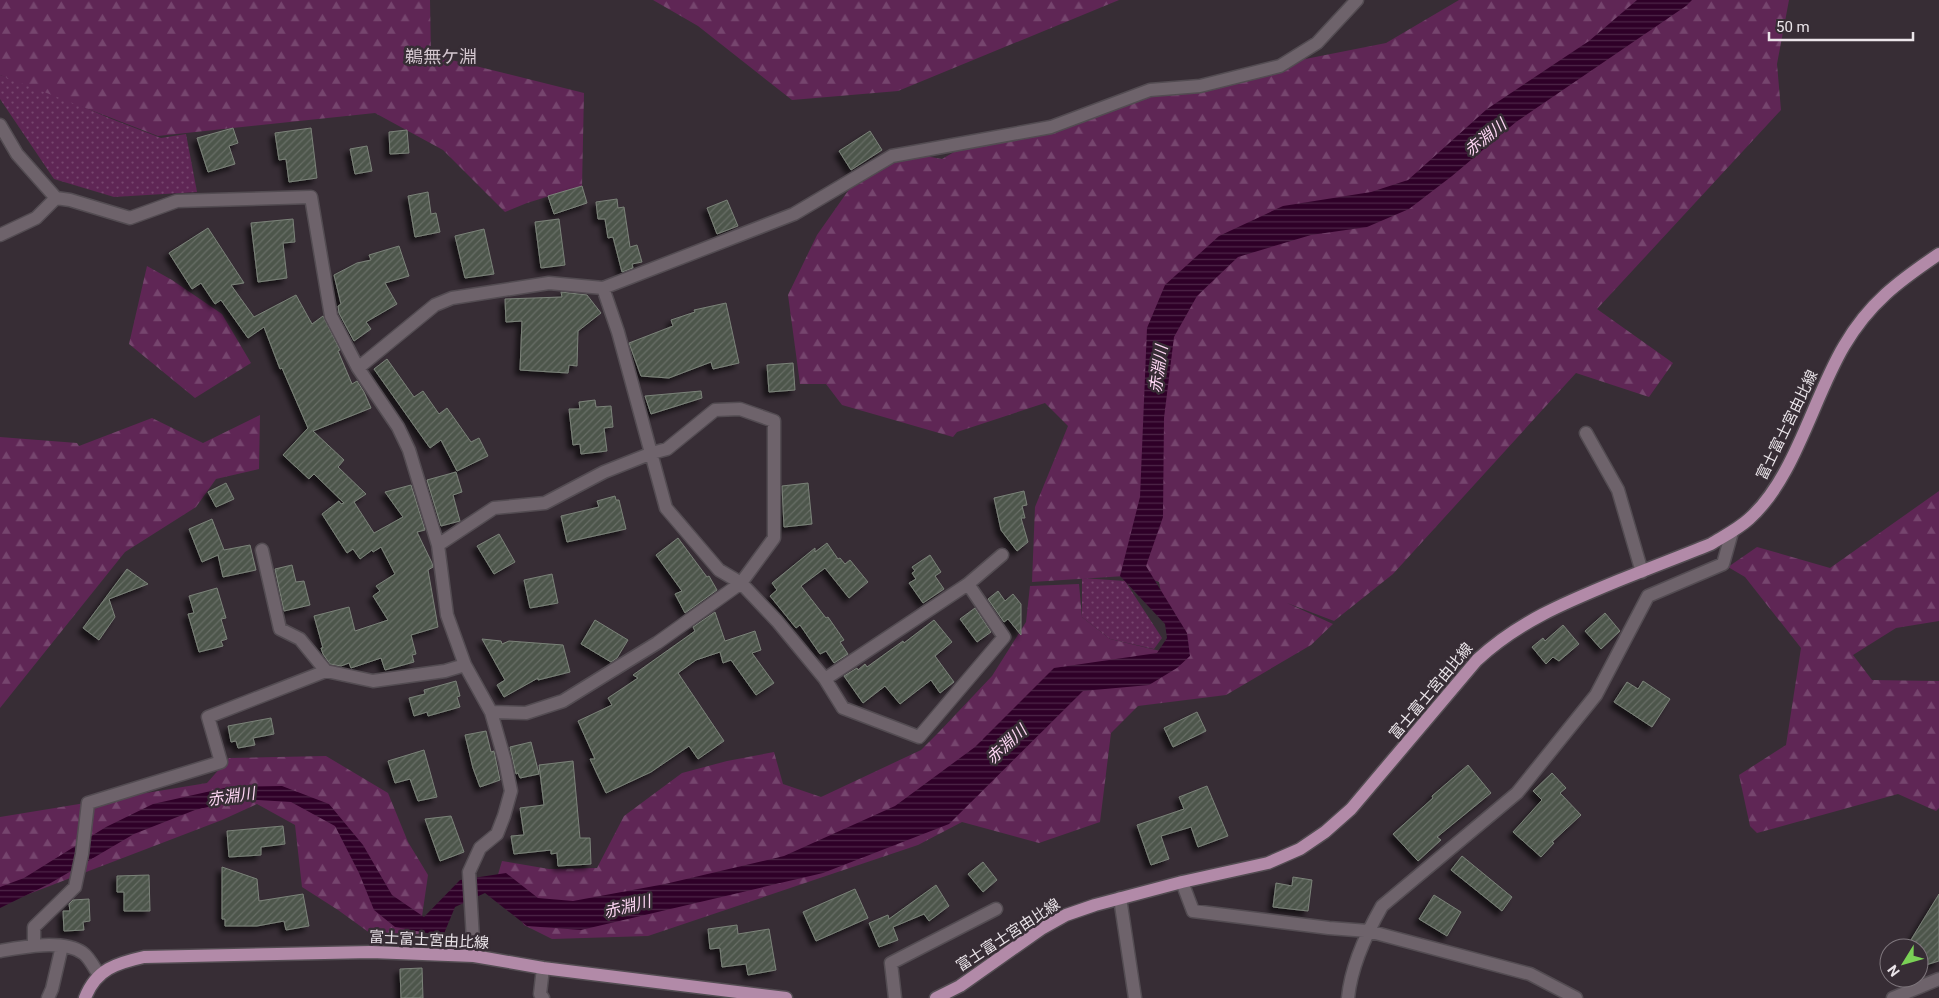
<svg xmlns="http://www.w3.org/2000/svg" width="1939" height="998" font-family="Roboto,'Noto Sans JP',sans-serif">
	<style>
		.grass { fill: url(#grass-dots) }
		.forest { fill: url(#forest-firs) }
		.water { fill: url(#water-rules) }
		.building { fill: url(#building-hatch); stroke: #7b8379; filter: url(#shadow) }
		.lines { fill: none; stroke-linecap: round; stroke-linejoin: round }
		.street-casing { stroke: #534c52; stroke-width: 15 }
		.primary-casing { stroke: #534c52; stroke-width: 15 }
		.street { stroke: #6e636b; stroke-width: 12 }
		.primary { stroke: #b28aa8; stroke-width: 12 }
		.labels { text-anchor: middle; stroke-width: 5; stroke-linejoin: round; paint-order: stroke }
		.street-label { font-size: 15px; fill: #ebe5ea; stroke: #372d35 }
		.water-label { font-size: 16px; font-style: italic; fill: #fed6f4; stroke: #372d35 }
		.quarter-label { font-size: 18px; fill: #d3c6cf; stroke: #372d35 }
	</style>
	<defs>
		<pattern id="grass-dots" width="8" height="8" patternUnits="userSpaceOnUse" patternTransform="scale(1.25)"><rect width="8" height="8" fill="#5f2655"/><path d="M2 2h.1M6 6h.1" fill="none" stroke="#76456e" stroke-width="1.8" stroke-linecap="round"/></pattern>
		<pattern id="forest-firs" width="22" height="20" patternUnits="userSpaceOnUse" patternTransform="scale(1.25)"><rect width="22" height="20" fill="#5f2655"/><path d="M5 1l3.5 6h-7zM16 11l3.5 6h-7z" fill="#76456e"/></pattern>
		<pattern id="water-rules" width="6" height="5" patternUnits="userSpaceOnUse" patternTransform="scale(1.25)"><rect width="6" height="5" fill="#2f0028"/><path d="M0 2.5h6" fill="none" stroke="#4d2547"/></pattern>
		<pattern id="building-hatch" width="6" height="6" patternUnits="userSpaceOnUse" patternTransform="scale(1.25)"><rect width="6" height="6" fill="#4e564c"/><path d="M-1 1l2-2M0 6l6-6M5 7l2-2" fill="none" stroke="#686e66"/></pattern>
		<filter id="shadow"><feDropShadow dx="-4.5" dy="4.5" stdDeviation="2.5" flood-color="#0009"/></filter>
	</defs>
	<rect width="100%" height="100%" fill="#372d35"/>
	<path class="grass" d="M0,75L38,87L109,118L161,138L186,134L197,192L114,197L54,179L0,99Z
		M1082,578L1125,581L1162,638L1154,649L1110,639L1082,617Z"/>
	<path class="forest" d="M0,0H430L431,55L584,93L582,186L527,203L505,212L443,150L375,113L158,136L0,75Z
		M653,0H1119L898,91L792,100L698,26Z
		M1459,0H1789L1777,64L1781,110L1597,309L1673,363L1649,397L1576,373L1393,574L1334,621L1287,603L1333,624L1311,645L1226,695L1138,706L1111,733L1100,822L1039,843L962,822L918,845L648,936L552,939L524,925L497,878L502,861L549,869L597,868L624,816L682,773L727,761L774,752L783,784L821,797L921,750L939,732L992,676L1026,622L1030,586L1079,584L1082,617L1110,639L1173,654L1159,582L1140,575L1032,582L1035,507L1068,426L1045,403L957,432L953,437L842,405L826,384H800L788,295L817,235L850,188L908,153L942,159L954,152L1150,90L1386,43Z
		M147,266L172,280L222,314L251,363L195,398L129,344Z
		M260,415L259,469L216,479L196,507L125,552L0,708V437L77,443L79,446L152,418L203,443Z
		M1939,491V621L1896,628L1853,655L1872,680L1939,681V808L1936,811L1898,794L1757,833L1750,826L1739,775L1786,745L1801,648L1745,577L1728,567L1757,547L1830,568Z
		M326,756L388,793L408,842L428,875L419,937L374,936L338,910L302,887L295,825L257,804L222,820L0,905V817L207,783L229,758Z"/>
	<path class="water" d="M1637,0H1692L1686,6L1516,122L1452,176L1409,209L1367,227L1311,235L1238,257L1197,296L1174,337L1164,418L1163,517L1146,566L1187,633L1190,656L1177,668L1149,685L1083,691L949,824L823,873L581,930L527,926L485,893L455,907L443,936L395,927L374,910L359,873L335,826L291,802L243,799L195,810L134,834L49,884L0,908V887L24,878L106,827L153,804L229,787L282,786L329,804L363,845L392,895L424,917L460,880L506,873L538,898L573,901L665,884L784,856L895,806L975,747L1054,668L1157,653L1167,638L1165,624L1120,576L1140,497L1147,328L1165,285L1219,236L1283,206L1371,192L1408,180L1487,109L1589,41Z"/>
	<path class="building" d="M233,128L238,143L229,146L235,164L208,172L197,138Z
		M311,128L317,178L289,182L286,159L279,160L275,133Z
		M407,130L409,153L390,154L389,132Z
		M870,131L882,150L851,170L839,151Z
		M367,146L372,171L355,174L350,149Z
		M582,186L587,203L554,214L548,196Z
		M428,192L431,214L436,213L440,232L415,237L408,196Z
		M617,199L618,208L624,207L630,247L637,245L642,262L632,264L633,268L622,272L613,237L608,238L605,219H598L596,202Z
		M727,200L738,226L717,234L707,208Z
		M293,219L295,242L283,243L287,278L258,282L251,223Z
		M559,219L565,265L541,268L535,222Z
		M208,228L244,283L231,285L254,317L296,295L312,324L323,316L340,350L338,351L352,384L357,381L364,392L371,408L313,431L344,460L338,467L366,494L354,502L374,533L403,517L385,492L411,485L425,530L417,532L432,563L433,567L428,570L438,627L411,635L416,654L412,655L414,662L385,670L381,658L351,668L349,663L341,666L330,664L323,654L321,648H323L314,616L349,607L355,631L388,620L373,596L380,591L376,586L395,574L381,547L373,552L372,550L360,559L353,549L347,553L322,514L339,501L341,504L344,503L314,474L309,479L283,455L308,428L282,368L280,369L264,327L248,338L221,300L215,304L201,283L192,289L169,253Z
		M484,229L494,274L465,278L455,236Z
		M399,246L409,276L385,283L397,304L366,322L371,329L354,341L339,313L338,306L341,304L334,275L357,263L371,260L369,255Z
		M561,292L587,295L601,313L578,331L577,366L569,365L568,373L520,370L522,321L506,322L505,299L562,297Z
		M726,303L739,363L713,369L711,362L669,378L641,376L629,343L673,326L671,320L695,312L694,310Z
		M387,359L414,397L423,391L439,414L447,408L471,442L479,438L488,456L457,471L441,440L430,448L374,369Z
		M793,363L795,390L769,392L767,365Z
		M701,391L702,398L651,414L645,396Z
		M595,400L596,407L611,406L613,427L604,428L607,451L581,454L580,444L573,445L569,409H580L579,402Z
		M456,472L462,492L453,495L460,521L441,526L427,480Z
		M226,483L234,499L216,507L208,492Z
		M808,483L812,524L784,527L782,486Z
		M1024,491L1027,505L1022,506L1025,518H1021L1028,542L1017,551L1001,530L994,498Z
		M615,496L616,500H619L626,529L567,542L561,516L599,507L597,501Z
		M212,519L224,550L250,545L256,570L223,577L218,555L202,562L189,529Z
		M499,534L515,562L494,574L477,546Z
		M678,538L707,577L709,576L717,590L685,613L675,594L682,591L656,555Z
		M827,543L838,559L840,558L845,564L850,560L868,582L849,598L825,568L801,586L826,618L828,617L844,640L840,642L848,654L834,663L826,651L820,654L800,625L796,628L770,596L777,590L772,583L815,548V552Z
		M930,555L941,572L935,576L944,589L923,603L909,583L916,579L912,573L915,571L912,567Z
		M292,565L296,582L304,581L310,605L284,611L275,569Z
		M127,569L148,584L109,599L115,617L99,640L83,628Z
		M552,574L558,603L530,608L524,580Z
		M217,588L226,618L221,619L227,639L221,641L223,646L199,652L188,614L194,613L189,596Z
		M998,591L1005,601L1013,594L1021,604V635L1008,619L1004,622L988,599Z
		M975,608L991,632L977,642L960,619Z
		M715,612L725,641L755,631L761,650L752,653L774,683L756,695L731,660L723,663L720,652L696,660L678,673L724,741L698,759L689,746L651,772L606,793L590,759H595L578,721L612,705L608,698L638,678L633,675L695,631L693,627Z
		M1605,613L1620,631L1601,649L1585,631Z
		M595,620L628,640L617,658L611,662L581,644Z
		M934,620L952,642L935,656L954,682L940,693L931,680L900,704L885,686L863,703L844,676L857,668L858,670L865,664L867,667L903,641L904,643Z
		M1563,625L1579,644L1559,661L1553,657L1546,664L1532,647L1543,638L1545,641Z
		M482,639L501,641L502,644L509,641L563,645L570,672L538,680V678L504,697L497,685L505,680Z
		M456,681L460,696L457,697L460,707L428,716L427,712L414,716L409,698L425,694L424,690Z
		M1643,681L1670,699L1652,727L1614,702L1627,682L1638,689Z
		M1197,712L1206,731L1173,747L1164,728Z
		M271,718L274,734L253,738L255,745L238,748L236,741L231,742L228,726Z
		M486,731L491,752L494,751L500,780L480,787L473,768L465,735Z
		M531,742L539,774L520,778L518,773L516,774L510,747Z
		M424,750L437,797L418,801L410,779L395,783L388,761Z
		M573,761L580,838H590L591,864L558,866L557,853L551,854V850L514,854L511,836L524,835L520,808L544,805L539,765Z
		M1468,765L1491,793L1437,837L1441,840L1418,861L1393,834L1433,798L1432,796Z
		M1552,773L1566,788L1560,793L1581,815L1552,842L1554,843L1541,857L1513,832L1542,800L1533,791Z
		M1207,786L1228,836L1198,847L1191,827L1161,836L1169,859L1151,865L1137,825L1184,809L1179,797Z
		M451,816L464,852L440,861L425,819Z
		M283,826L285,844L261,847V855L229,857L227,831Z
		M1462,856L1512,897L1502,911L1451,870Z
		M983,862L997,880L983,892L968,874Z
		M222,867L257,879L259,901L303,894L309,926L286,930L284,921L257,926H225V919H222Z
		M149,875L150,911H124V892H117V876Z
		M1293,877L1312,880L1308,911L1273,907L1276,883L1292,886Z
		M936,885L949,906L929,921L924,914L893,927L898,940L879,947L869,923L888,915L889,919Z
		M855,889L868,918L816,941L803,912Z
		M1939,894V961L1919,967V948H1906Z
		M1434,895L1461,912L1447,936L1419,919Z
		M89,899L90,921L83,922L84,930L64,931L63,911H70L69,904L73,900Z
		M737,925L738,934L769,929L776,970L748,975L746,964L722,967L720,948L710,949L708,929Z
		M422,968L423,998H401L400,969Z"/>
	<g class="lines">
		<defs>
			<path id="street" d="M0,125L17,154L56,198
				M0,235L36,218L56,198L70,200L130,218L177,201L311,197L331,316L358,368L398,427L409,450L438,545L447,615L465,665L491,712L505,761L511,791L504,816L497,834L480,848L469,872L474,956
				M603,288L618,332L666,508L719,570L741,583L777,621L825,679L843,708L919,737L1004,637L968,584
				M358,368L435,305L452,298L549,283L603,288L794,214L892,156L1051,127L1150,90L1200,86L1280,66L1317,43L1357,0
				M1586,433L1618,490L1642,572
				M438,545L494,508L545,503L604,472L652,453L667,449L715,410L740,409L774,421V538L741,583L657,643L563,701L526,713L491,712
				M262,550L280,629L300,639L326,671L373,681L445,671L465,665
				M825,679L968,584L1002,555
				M1182,882L1193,911L1329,928L1368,931L1530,974L1576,998
				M1120,898L1135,998
				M34,945V927L75,887L82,854L88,803L221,762L208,717L326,671
				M0,951C22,947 63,939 83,953C89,957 95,969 99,975
				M48,998L52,989L62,946
				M543,998L540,994L543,968
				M895,998L891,963L996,909
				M1348,998C1351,966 1366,934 1382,906L1517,793L1596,695L1648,596L1723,564L1732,532
				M1893,998L1939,979"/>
			<path id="primary" d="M85,998C96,969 117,963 144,957L371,952L474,956L543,968L786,998
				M936,998L960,986L1041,929L1066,915L1095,905L1182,882L1268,863L1300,849L1325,832L1351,809L1477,660C1518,622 1564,603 1615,582C1647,569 1679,557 1711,544C1724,536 1738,529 1749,519C1795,478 1813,398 1844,346C1869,303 1899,281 1939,254"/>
		</defs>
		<use href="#street" class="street-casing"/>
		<use href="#primary" class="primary-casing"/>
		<use href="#street" class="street"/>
		<use href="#primary" class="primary"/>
	</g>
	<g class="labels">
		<g class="street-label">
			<text transform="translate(1787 425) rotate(-64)" y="5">富士富士宮由比線</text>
			<text transform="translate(1431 691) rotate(-50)" y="5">富士富士宮由比線</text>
			<text transform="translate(1008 935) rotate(-33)" y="5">富士富士宮由比線</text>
			<text transform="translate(429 940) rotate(3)" y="5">富士富士宮由比線</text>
		</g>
		<g class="water-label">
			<text transform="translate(1485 137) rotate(-39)" y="6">赤淵川</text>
			<text transform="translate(1158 369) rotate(-82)" y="6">赤淵川</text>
			<text transform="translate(1006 744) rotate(-43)" y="6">赤淵川</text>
			<text transform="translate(231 796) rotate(-8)" y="6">赤淵川</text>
			<text transform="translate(627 906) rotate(-14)" y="6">赤淵川</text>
		</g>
		<g class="quarter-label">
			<text x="441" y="63">鵜無ケ淵</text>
		</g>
	</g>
	<g transform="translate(1904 963) rotate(233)"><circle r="24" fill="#372d35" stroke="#7f777d"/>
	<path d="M0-4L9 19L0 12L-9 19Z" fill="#7ad156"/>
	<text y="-8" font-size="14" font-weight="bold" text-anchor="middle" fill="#ebe5ea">N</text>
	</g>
	<path d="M1769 32v8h144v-8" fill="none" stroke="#ebe5ea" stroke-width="2.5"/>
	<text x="1776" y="32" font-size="15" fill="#ebe5ea" stroke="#372d35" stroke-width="4" paint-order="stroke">50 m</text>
</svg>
